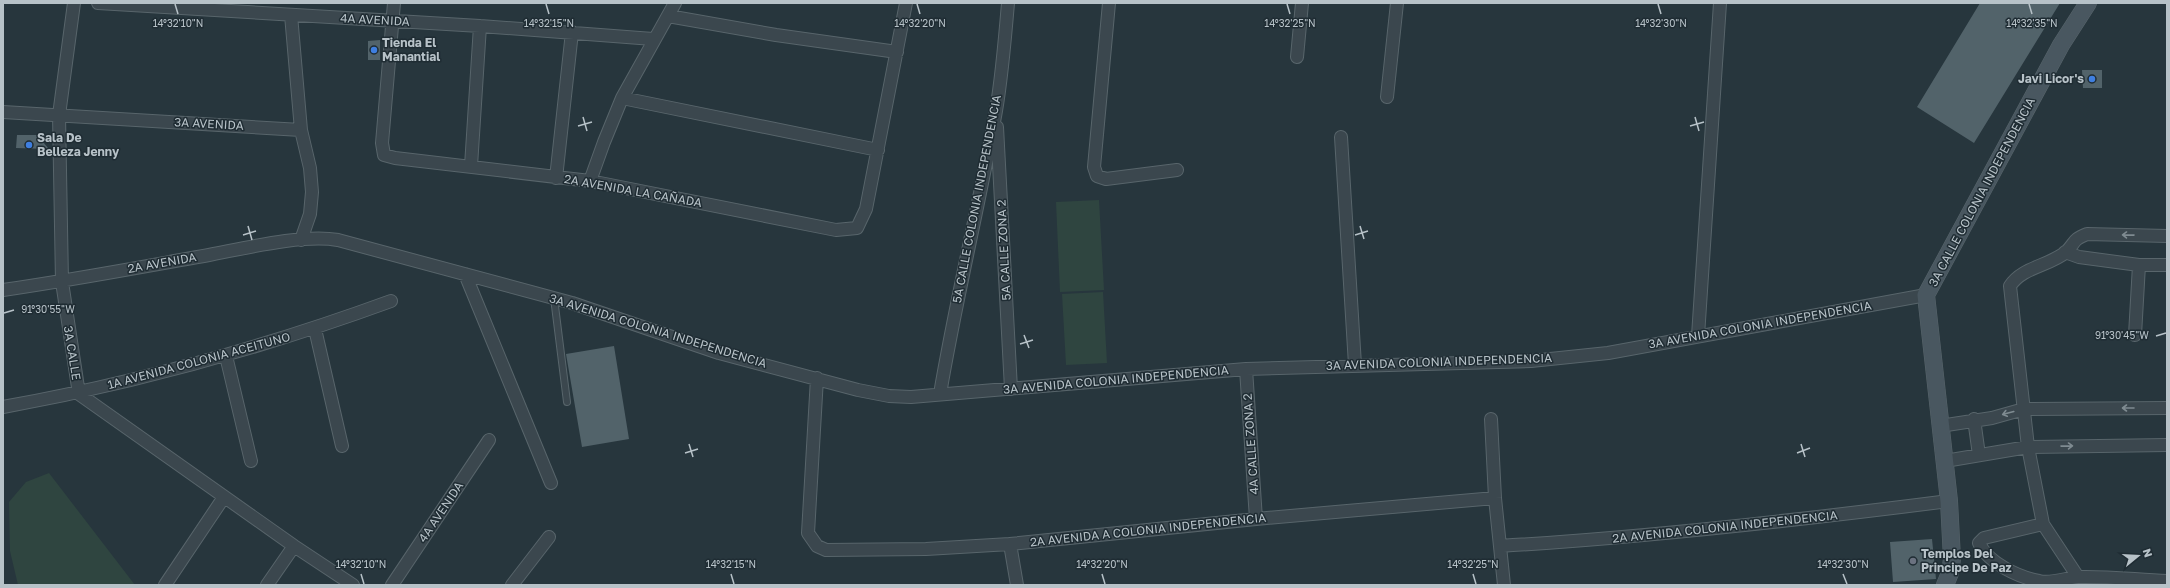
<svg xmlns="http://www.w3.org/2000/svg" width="2170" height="588" font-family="'Golos Text',sans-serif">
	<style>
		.green { fill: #2f4540 }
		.building { fill: #52636a }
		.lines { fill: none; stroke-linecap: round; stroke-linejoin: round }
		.lane-casing { stroke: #58656b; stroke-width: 8 }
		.street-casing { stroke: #58656b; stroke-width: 14 }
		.secondary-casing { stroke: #58656b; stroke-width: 18 }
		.lane { stroke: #3b474e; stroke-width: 6 }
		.street { stroke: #3b474e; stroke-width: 12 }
		.secondary { stroke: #495760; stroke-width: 17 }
		.oneway { stroke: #7f8b91 }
		.ticks { fill: none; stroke: #b7c2c8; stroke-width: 1.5 }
		.shop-dot { fill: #3f7fe0; stroke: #1f2c33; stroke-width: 1.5 }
		.worship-dot { fill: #6b7280; stroke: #1f2c33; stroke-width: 1.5 }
		.labels { text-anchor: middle; stroke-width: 3; stroke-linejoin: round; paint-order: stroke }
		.street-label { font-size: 12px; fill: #b7c2c8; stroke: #1f2c33 }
		.poi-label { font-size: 12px; font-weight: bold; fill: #b7c2c8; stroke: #1f2c33; text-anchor: start }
		.ticks-label { font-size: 10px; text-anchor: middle; fill: #b7c2c8; stroke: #1f2c33; stroke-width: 3; stroke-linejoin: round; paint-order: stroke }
	</style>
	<rect width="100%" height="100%" fill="#27363d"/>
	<path class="green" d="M1099,200L1104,290L1060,292L1056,202Z
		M1103,292L1107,363L1066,365L1062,294Z
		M49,473L135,585H18L10,551L9,502L26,482Z"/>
	<path class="building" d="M1980,3H2060L1974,143L1917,107Z
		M380,40V60H368V41Z
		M2082,70H2102V88H2083Z
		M17,135H37L49,149L16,148Z
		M614,346L629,439L582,447L566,354Z
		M1932,539L1936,579L1893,582L1890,542Z"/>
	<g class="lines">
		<defs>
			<path id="lane" d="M554,298L567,402"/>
			<path id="street" d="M74,3L59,115L62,282L79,394L294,546L353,585
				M98,3L480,26L653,39
				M394,3L382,143L384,155L395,158L590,181L836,230L857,228L866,209L906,3
				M1109,3L1094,167L1097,176L1106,179L1177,170
				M291,15L301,130L310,168L312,192L310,214L301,240
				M668,16L776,35L897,52
				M1297,57L1302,3
				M1387,97L1397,3
				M622,98L878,150
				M3,112L301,130
				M997,127L1011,389
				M1341,137L1355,365
				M471,166L480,26
				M556,178L572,32
				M590,181L604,142L622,98L675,3
				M2065,252L2079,257L2139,265H2167
				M465,274L551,483
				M3,290C72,280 141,267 209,255C246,248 303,234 338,240L572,303L719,353L858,390L889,396L911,397L1246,369L1531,361L1608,353L1926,295
				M315,329L342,446
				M2135,335L2139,265
				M1698,336L1720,3
				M226,356L251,461
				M1246,369L1256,519
				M817,378L808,533L817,546L826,550L926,549L1010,544L1256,519L1495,498
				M940,394C956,299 979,206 996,111C1002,76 1005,39 1008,3
				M3,407C136,383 265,347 391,301
				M1491,419L1495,498L1504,585
				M1974,419L1979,455
				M1940,426L1992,418L2024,409L2167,408
				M1945,461L2028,447L2167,445
				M2043,524L1984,538L1979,543C1988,563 2018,577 2039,581C2051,584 2066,578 2078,577C2108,576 2138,580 2167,581
				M1010,544L1017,585
				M1500,546C1651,537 1800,520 1949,501
				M2078,577L2043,524L2028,447L2010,286C2022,267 2049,266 2066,252C2076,242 2072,240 2087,234L2167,236
				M165,585L224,497
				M267,585L294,546
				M392,585L489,440
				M512,585L549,537"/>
			<path id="secondary" d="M1945,585L1950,573L1952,559L1949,501L1926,295L2061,45L2088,3"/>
		</defs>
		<use href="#lane" class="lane-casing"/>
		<use href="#street" class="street-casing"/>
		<use href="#secondary" class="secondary-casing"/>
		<use href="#lane" class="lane"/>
		<use href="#street" class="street"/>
		<use href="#secondary" class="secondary"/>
	</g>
	<defs><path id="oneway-shaft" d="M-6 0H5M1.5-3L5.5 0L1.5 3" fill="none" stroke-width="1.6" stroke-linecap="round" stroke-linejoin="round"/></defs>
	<g class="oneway">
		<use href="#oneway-shaft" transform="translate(2128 235) rotate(-179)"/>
		<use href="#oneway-shaft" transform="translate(2128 408) rotate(180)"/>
		<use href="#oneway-shaft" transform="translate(2008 413) rotate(165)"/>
		<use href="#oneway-shaft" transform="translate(2067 446) rotate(-1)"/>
	</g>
	<path class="ticks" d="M175,4L178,14M546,4L549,14M917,4L920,14M1287,4L1290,14M1658,4L1661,14M2029,4L2032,14M583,117L587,131M1695,117L1699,131M578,126L592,122M1690,126L1704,122M248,226L252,240M1360,226L1364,239M243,235L256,231M1355,235L1368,231M4,313L14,310M1024,335L1029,348M2156,336L2166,333M1020,344L1033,340M689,444L693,457M1801,444L1805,457M685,453L698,449M1797,453L1810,448M361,574L364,584M731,574L734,584M1102,574L1105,584M1473,574L1476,584M1843,574L1847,584"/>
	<g class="shop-dot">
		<circle cx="374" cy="50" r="4"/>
		<circle cx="2092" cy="79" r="4"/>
		<circle cx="29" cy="145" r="4"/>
	</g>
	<circle class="worship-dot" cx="1913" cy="561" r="4"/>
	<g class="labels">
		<g class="street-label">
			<text transform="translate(375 20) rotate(3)" y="4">4A AVENIDA</text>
			<text transform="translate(209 124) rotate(3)" y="4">3A AVENIDA</text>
			<text transform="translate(633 191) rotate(10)" y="4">2A AVENIDA LA CAÑADA</text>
			<text transform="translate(1982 192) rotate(-62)" y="4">3A CALLE COLONIA INDEPENDENCIA</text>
			<text transform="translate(977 199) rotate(-79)" y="4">5A CALLE COLONIA INDEPENDENCIA</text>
			<text transform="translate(1004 250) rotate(-93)" y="4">5A CALLE ZONA 2</text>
			<text transform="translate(162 263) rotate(-10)" y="4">2A AVENIDA</text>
			<text transform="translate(1760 325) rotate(-10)" y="4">3A AVENIDA COLONIA INDEPENDENCIA</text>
			<text transform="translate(658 331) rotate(17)" y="4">3A AVENIDA COLONIA INDEPENDENCIA</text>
			<text transform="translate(72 353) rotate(81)" y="4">3A CALLE</text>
			<text transform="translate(199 361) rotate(-15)" y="4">1A AVENIDA COLONIA ACEITUNO</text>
			<text transform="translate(1439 362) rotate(-2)" y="4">3A AVENIDA COLONIA INDEPENDENCIA</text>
			<text transform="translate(1116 380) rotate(-5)" y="4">3A AVENIDA COLONIA INDEPENDENCIA</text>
			<text transform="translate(1251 444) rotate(-94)" y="4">4A CALLE ZONA 2</text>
			<text transform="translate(441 512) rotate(-56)" y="4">4A AVENIDA</text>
			<text transform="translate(1725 527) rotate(-6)" y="4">2A AVENIDA COLONIA INDEPENDENCIA</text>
			<text transform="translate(1148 530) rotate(-6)" y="4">2A AVENIDA A COLONIA INDEPENDENCIA</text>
		</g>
		<g class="poi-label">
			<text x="382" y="47">Tienda El<tspan x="382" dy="14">Manantial</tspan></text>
			<text x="2084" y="83" text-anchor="end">Javi Licor's</text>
			<text x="37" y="142">Sala De<tspan x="37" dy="14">Belleza Jenny</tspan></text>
			<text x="1921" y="558">Templos Del<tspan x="1921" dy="14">Principe De Paz</tspan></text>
		</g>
	</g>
	<g class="ticks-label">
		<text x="178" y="27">14°32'10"N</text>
		<text x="549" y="27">14°32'15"N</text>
		<text x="920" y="27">14°32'20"N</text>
		<text x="1290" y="27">14°32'25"N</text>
		<text x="1661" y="27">14°32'30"N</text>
		<text x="2032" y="27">14°32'35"N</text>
		<text x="48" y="313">91°30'55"W</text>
		<text x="2122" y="339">91°30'45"W</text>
		<text x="361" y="568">14°32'10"N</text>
		<text x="731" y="568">14°32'15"N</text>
		<text x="1102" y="568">14°32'20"N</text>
		<text x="1473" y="568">14°32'25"N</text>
		<text x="1843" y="568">14°32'30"N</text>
	</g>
	<rect width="2170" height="588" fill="none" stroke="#b7c2c8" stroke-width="8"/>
	<g transform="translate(2138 556) rotate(72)" stroke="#1f2c33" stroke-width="3" paint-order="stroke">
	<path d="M0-3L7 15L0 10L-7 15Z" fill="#b7c2c8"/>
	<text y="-6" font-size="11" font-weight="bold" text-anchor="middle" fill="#b7c2c8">N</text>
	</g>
</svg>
